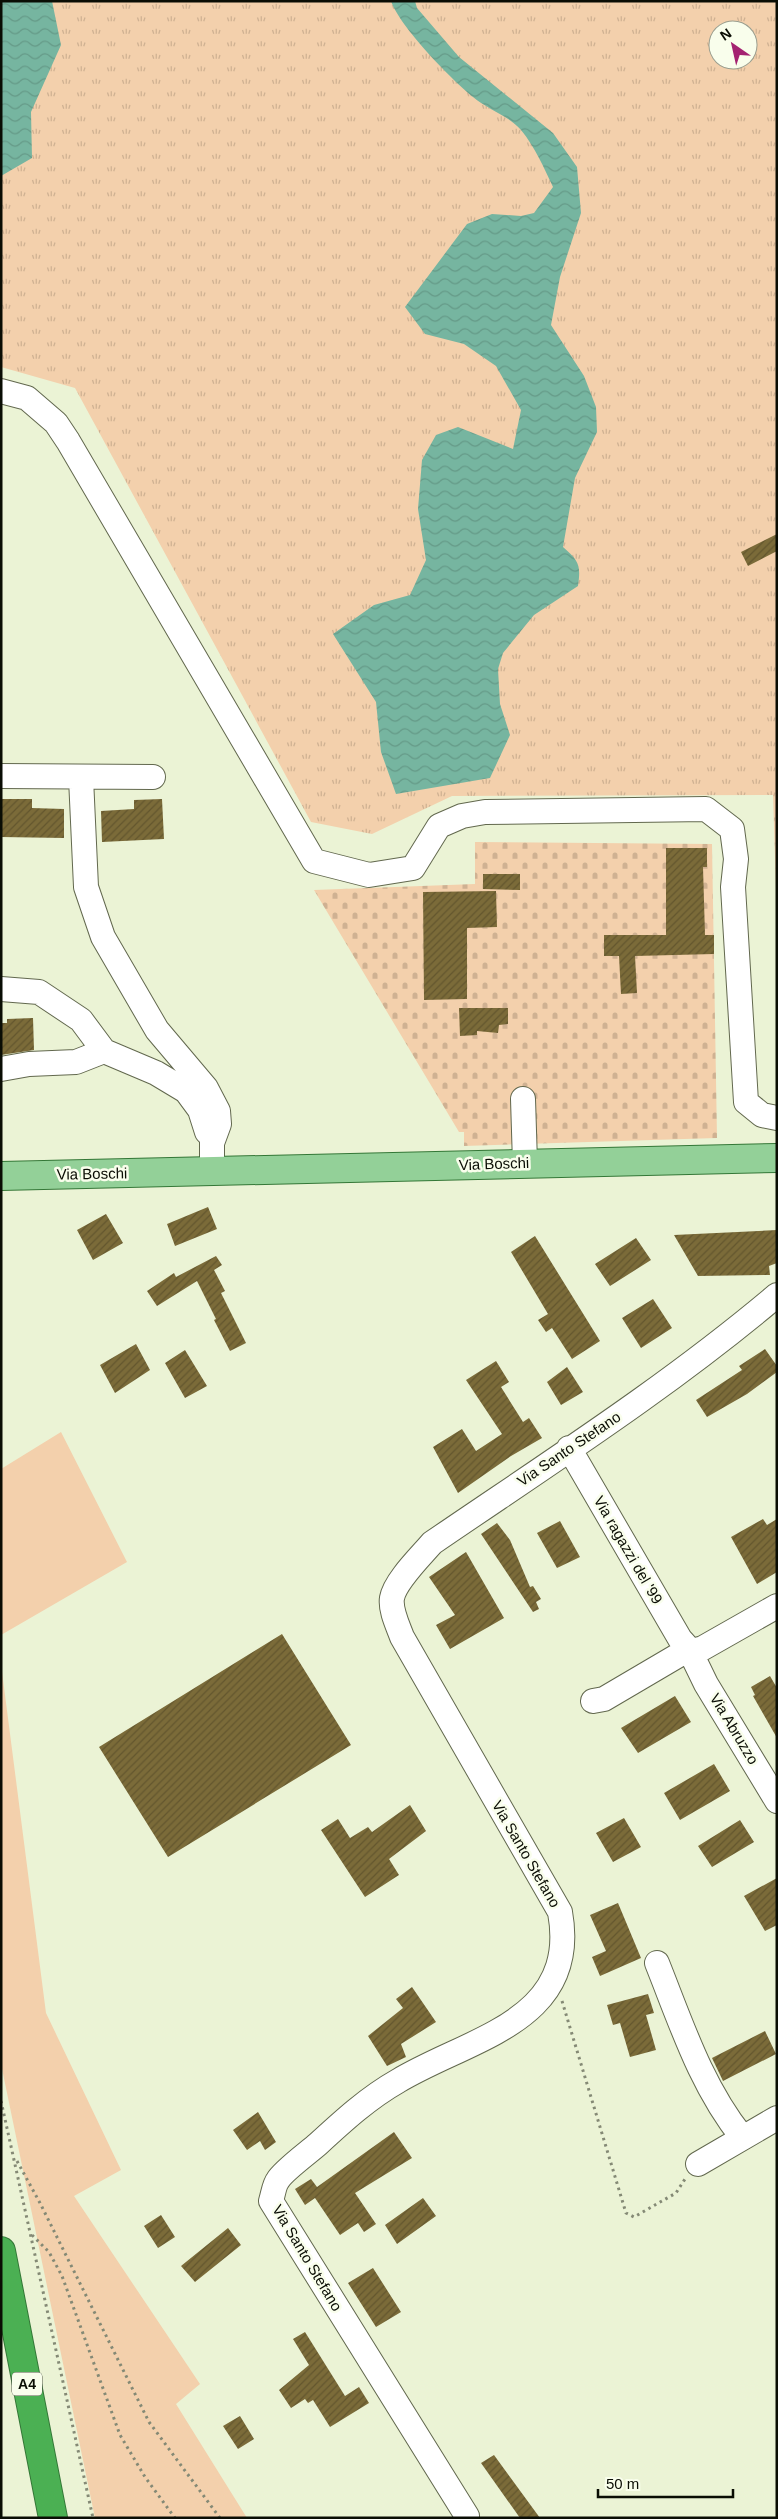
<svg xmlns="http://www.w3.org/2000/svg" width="778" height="2519" font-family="Arial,sans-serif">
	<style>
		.grass { fill: url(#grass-tufts); fill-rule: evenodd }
		.cemetery { fill: url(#cemetery-stones) }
		.park { fill: #f3d0ac }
		.water { fill: url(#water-waves) }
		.building { fill: url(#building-hatch) }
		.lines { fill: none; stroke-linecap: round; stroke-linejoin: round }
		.minor-casing { stroke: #62684e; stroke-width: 26 }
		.major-casing { stroke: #347737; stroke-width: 30 }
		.highway-casing { stroke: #347737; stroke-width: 30 }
		.path { stroke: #848975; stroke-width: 3; stroke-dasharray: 2.5 4; stroke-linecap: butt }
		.minor { stroke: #fff; stroke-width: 24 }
		.major { stroke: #93d098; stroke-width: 28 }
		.highway { stroke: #4bb053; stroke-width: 28 }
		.labels { text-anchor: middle; stroke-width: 5; stroke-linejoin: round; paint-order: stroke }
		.shield { fill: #f9feec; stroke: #52554a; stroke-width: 1 }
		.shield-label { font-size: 14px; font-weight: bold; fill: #0a0d04 }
		.street-label { font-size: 15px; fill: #0a0d04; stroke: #f9feec }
	</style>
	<defs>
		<pattern id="grass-tufts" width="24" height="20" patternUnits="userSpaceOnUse" patternTransform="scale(1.25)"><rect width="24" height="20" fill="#f3d0ac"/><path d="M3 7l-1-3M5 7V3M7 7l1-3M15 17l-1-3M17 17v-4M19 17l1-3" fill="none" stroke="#cfb192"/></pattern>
		<pattern id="cemetery-stones" width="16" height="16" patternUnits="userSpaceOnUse" patternTransform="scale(1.25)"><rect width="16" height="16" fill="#f3d0ac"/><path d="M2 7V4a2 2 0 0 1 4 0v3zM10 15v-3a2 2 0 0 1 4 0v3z" fill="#cfb192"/></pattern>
		<pattern id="water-waves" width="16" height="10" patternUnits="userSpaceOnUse" patternTransform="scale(1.25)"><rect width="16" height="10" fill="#76b5a0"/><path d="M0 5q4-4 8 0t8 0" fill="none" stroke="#659a88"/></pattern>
		<pattern id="building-hatch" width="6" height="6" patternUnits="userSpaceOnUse" patternTransform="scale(1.25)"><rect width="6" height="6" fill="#7b6b39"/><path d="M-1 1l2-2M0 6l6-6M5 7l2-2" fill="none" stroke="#63562e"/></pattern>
	</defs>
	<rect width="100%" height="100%" fill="#ebf3d5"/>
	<path class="grass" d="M1,1H777V919L773,795L452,796L372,834L311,822L75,388L1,367ZM718,30H748V60H718Z"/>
	<path class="cemetery" d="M475,842L712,844L717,1138L464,1146V1132H459L314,890L475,884Z"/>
	<path class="park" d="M61,1432L127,1562L1,1635V1469Z
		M1,1664L46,2013L121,2170L74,2196L200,2384L176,2404L247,2518H95L1,2064Z"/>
	<path class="water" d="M1,1H52L61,45L31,112L32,158L1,176Z
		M391,1H415L417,8L459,57L553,133L577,167L581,213L560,277L551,325L584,376L596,407L597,432L575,478L563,547C579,561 581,565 578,586L534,615L503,653L498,669L500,704L510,735L490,778L396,794L381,752L376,702L333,634L374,605L410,595L426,560L418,509L422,460L436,435L458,427L513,449L521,410L496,366L464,344L425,334L405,307L467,224L492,214L521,216L534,213L553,187C544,168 535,147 521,130C509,116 487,109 473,97C451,79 400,27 391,1Z"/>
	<path class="building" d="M777,534V551L748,566L741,552Z
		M1,799H32V808L64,809V838L1,837Z
		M162,799L164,839L102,842L101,811L134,809V800Z
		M666,848H707V867H703L705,935H714V954L635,956L637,993L621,994L619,956H604V935H666Z
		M483,874H520V890L483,889Z
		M496,891L497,927L467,928V999L424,1000L423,892Z
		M459,1008H508V1024L499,1025L498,1033L477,1031V1035L460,1036Z
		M33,1018L34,1050L1,1055V1023H7V1019Z
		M208,1207L217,1229L175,1246L167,1224Z
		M106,1214L123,1243L93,1260L77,1230Z
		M777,1230V1263L769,1266L770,1275L698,1276L674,1235Z
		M535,1236L600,1341L572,1359L552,1328L546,1332L538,1320L548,1314L511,1252Z
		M636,1238L651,1260L610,1286L595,1264Z
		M216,1256L222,1265L214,1270L225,1291L221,1293L246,1343L230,1351L214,1320L216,1319L197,1281L157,1306L147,1291L174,1273L176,1277Z
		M653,1299L672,1328L641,1348L622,1318Z
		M136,1344L150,1370L115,1393L100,1365Z
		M765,1349L777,1366V1372L747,1394L707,1417L696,1400L742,1370L739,1366Z
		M185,1350L207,1386L185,1398L165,1363Z
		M496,1361L509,1382L501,1387L523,1422L529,1418L542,1438L511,1456L458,1493L433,1447L462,1429L476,1451L502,1434L466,1380Z
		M567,1367L583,1392L561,1405L547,1382Z
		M763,1519L767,1525L777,1519V1572L757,1584L731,1537Z
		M560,1521L580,1557L557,1568L537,1533Z
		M497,1523L510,1540L530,1587L533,1586L541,1599L536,1602L539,1609L533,1612L481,1534Z
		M466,1552L504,1618L450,1649L436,1625L455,1615L429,1577Z
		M282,1634L351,1745L168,1857L99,1747Z
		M770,1676L777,1688V1738L753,1696L755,1695L751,1687Z
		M675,1696L691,1722L638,1753L621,1728Z
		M714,1764L730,1791L680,1820L664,1793Z
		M410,1805L426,1831L389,1859L399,1875L365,1897L321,1830L338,1819L350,1838L368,1827L372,1832Z
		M624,1818L641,1847L613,1862L596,1833Z
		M740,1820L754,1842L712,1867L698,1846Z
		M777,1878V1925L765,1931L744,1896Z
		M618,1903L641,1958L600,1976L592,1957L606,1951L590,1915Z
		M412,1987L436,2022L401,2044L406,2057L387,2066L368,2036L403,2008L396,1999Z
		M648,1994L654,2013L646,2015L656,2050L630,2057L620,2023L613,2025L607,2005Z
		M765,2031L776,2054L723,2081L712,2058Z
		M258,2112L276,2142L265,2150L260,2141L247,2150L233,2130Z
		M394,2132L412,2158L355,2193L376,2224L364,2232L358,2223L340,2235L315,2198L305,2205L295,2189L311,2179L317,2187Z
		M423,2198L436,2216L397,2244L385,2225Z
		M161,2215L175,2237L158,2248L144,2226Z
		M228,2228L241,2245L195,2282L181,2266Z
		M373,2268L401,2312L376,2327L348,2283Z
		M305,2332L345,2396L359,2387L369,2403L330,2427L313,2400L308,2403L305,2399L291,2408L279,2390L309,2365L293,2339Z
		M240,2416L254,2439L238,2449L223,2426Z
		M494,2455L540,2518H520L481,2463Z"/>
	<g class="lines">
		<defs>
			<path id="minor" d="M1,391L27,398L56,423L68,441L314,861L369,875L413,868L439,826L462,816L485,812L706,809L732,829L736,859L733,887L746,1102L762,1115L777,1118
				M1,776L153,777
				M81,778L86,887L103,937L157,1030L206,1088L218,1111L219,1124L212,1143V1171
				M1,989L39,992L81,1020L104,1051L156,1073L186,1091L200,1110L207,1132
				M1,1069L29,1064L76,1062L104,1051
				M523,1099L525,1163
				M569,1448L680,1639L689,1649L706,1684L777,1801
				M593,1701L604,1699L689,1649L696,1650L703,1648L777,1606
				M657,1963C681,2023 701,2086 742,2137
				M698,2164L777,2118
				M467,2516L271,2201C273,2195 274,2185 278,2180C283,2171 309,2152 318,2144C343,2121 368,2098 398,2081C469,2038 580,2022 560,1912L402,1637C398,1626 390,1610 392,1598C395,1581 421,1556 432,1543C549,1463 668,1387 777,1295"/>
			<path id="major" d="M1,1176L777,1158"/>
			<path id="highway" d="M1,2251L53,2518"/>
		</defs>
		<use href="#minor" class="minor-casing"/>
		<use href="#major" class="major-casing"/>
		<use href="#highway" class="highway-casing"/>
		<path class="path" d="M562,2001L626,2213L634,2217L676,2193L685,2179
			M1,2101L93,2518
			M17,2161L40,2203L149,2422L220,2518
			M32,2235L49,2252L62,2276L120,2435L145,2477L175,2518"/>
		<use href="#minor" class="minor"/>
		<use href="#major" class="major"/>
		<use href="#highway" class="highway"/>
	</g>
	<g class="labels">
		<rect class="shield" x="12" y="2372.5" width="30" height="23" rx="4"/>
		<g class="shield-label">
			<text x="27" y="2389">A4</text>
		</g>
		<g class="street-label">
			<text transform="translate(494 1164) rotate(-2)" y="5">Via Boschi</text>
			<text transform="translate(92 1174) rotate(-1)" y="5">Via Boschi</text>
			<text transform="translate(569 1449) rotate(-34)" y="5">Via Santo Stefano</text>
			<text transform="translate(628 1550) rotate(60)" y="5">Via ragazzi del '99</text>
			<text transform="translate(734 1729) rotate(59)" y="5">Via Abruzzo</text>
			<text transform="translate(526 1854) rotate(60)" y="5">Via Santo Stefano</text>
			<text transform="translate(307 2258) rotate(59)" y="5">Via Santo Stefano</text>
		</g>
	</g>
	<rect width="778" height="2519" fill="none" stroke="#0a0d04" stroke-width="5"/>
	<g transform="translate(733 45) rotate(326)"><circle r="24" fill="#f9feec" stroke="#999e8f"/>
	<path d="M0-4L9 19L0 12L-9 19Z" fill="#a42271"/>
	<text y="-8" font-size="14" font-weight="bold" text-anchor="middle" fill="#0a0d04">N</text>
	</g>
	<path d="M598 2489v8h135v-8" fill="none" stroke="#0a0d04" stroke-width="2.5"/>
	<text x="606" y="2489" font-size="15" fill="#0a0d04" stroke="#f9feec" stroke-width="4" paint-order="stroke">50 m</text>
</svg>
